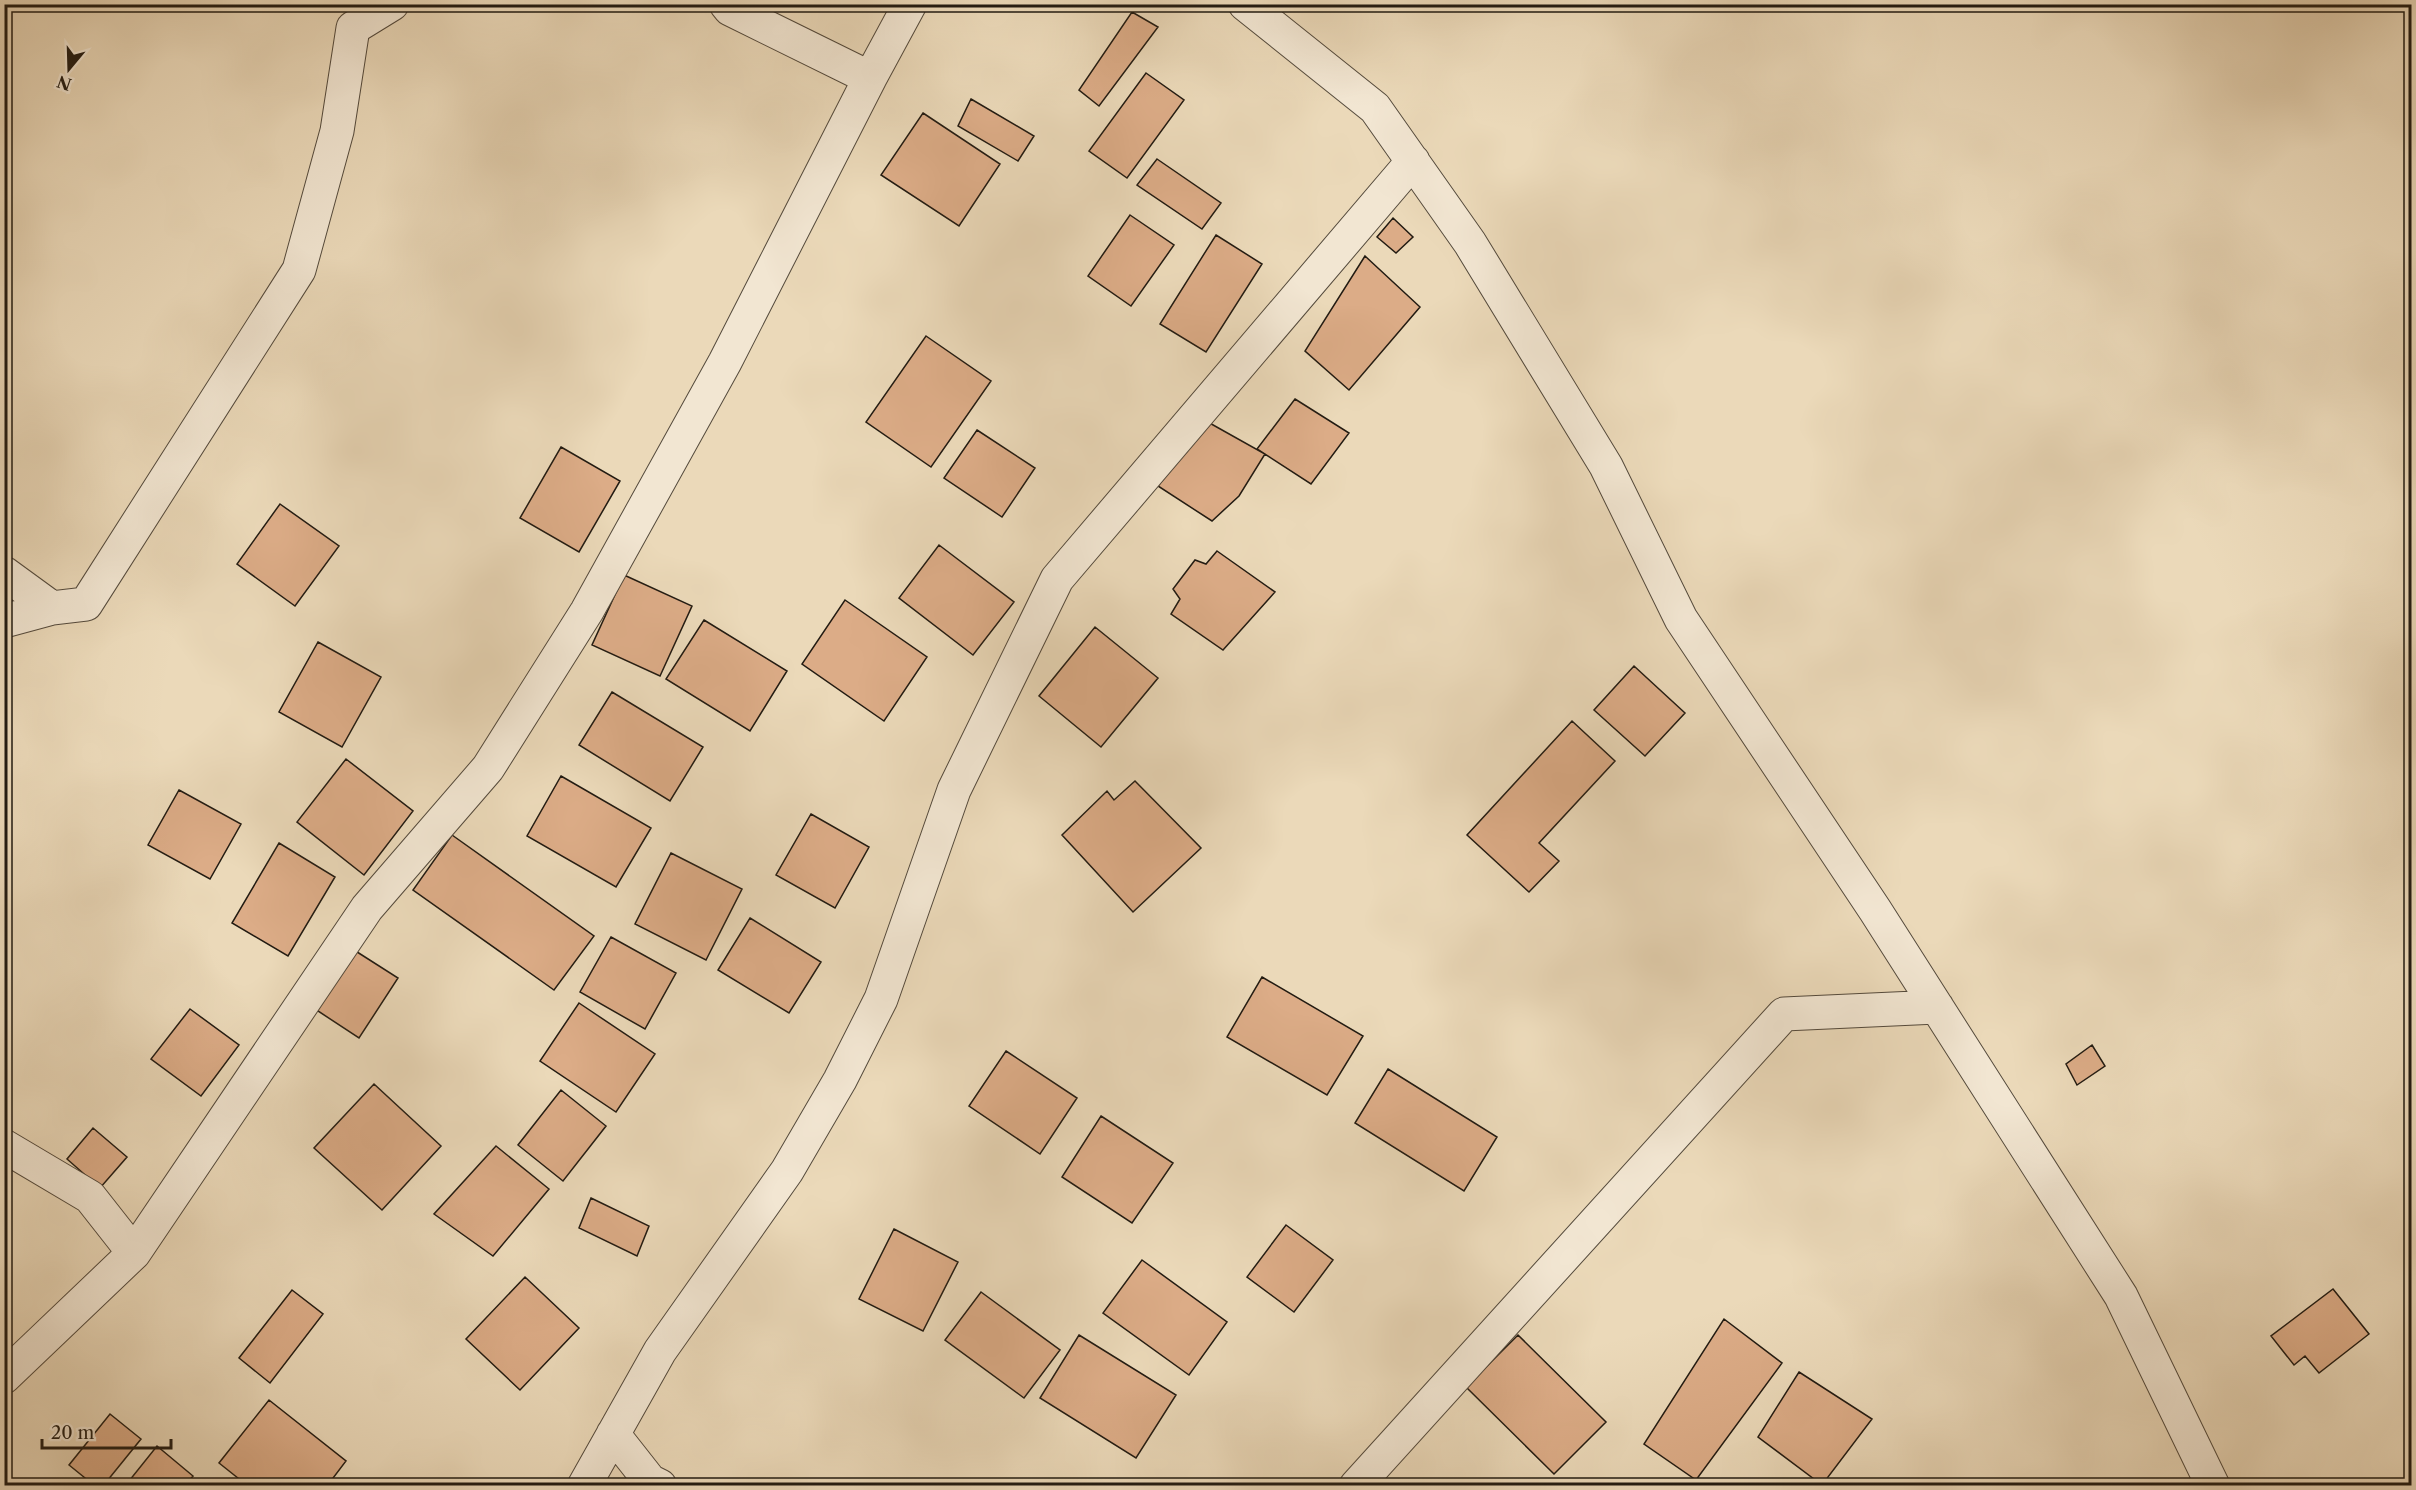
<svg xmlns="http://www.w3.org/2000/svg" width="2416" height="1490" font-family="'Libre Caslon Text',serif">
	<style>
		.building { fill: #dcac87; stroke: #221b12; stroke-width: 1.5 }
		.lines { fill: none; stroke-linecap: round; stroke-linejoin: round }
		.minor-casing { stroke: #544a3c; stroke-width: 35 }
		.minor { stroke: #f2e6d2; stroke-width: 33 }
	</style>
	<rect width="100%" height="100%" fill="#ebd9b9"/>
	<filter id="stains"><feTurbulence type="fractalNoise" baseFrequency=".00333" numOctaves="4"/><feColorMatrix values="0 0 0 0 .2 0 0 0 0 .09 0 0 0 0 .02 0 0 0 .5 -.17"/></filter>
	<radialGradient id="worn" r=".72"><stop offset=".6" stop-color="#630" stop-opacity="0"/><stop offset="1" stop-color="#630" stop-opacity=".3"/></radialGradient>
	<path class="building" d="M1132,12L1158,27L1099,106L1079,90Z
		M1146,73L1184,100L1127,178L1089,151Z
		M971,99L1034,136L1018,161L958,126Z
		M923,113L1000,164L959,226L881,175Z
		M1157,159L1221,203L1202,229L1137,185Z
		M1130,215L1174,245L1131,306L1088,276Z
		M1393,218L1413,237L1396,253L1377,237Z
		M1216,235L1262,264L1206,352L1160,324Z
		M1365,256L1420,307L1349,390L1305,351Z
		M926,336L991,381L931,467L866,422Z
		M1295,399L1349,433L1311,484L1257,449Z
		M1206,421L1265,454L1239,496L1212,521L1158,486Z
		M977,430L1035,468L1002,517L944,478Z
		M561,447L620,481L579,552L520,518Z
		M280,504L339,546L295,606L237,564Z
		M939,545L1014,602L973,655L899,598Z
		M1217,551L1275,592L1223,650L1171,614L1180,599L1173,589L1195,560L1206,564Z
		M624,575L692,606L660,676L592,645Z
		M845,600L927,657L884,721L802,664Z
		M704,620L787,671L750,731L666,679Z
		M1095,627L1158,678L1101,747L1039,696Z
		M318,642L381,677L342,747L279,712Z
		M1634,666L1685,713L1645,756L1594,710Z
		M612,692L703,747L670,801L579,745Z
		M1572,721L1615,761L1539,843L1559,861L1529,892L1467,835Z
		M346,759L413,811L364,875L297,822Z
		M561,776L651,828L616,887L527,836Z
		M1135,781L1201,848L1133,912L1062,835L1107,791L1114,800Z
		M179,790L241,824L210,879L148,845Z
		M811,814L869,847L835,908L776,875Z
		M452,835L594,936L554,990L413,890Z
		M279,843L335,877L288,956L232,923Z
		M671,853L742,889L706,960L635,924Z
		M750,918L821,962L789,1013L718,970Z
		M611,937L676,973L645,1029L580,992Z
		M354,950L398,978L359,1038L315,1009Z
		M1262,977L1363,1036L1327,1095L1227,1037Z
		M579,1003L655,1054L616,1112L540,1061Z
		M190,1009L239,1045L201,1096L151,1059Z
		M2092,1045L2105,1066L2077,1085L2066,1064Z
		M1006,1051L1077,1098L1040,1154L969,1106Z
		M1388,1069L1497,1137L1464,1191L1355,1123Z
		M374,1084L441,1146L382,1210L314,1148Z
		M561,1090L606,1126L563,1181L518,1145Z
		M1101,1116L1173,1163L1132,1223L1062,1177Z
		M93,1128L127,1157L100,1188L67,1159Z
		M496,1146L549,1189L493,1256L434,1214Z
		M591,1198L649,1226L637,1256L579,1228Z
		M1286,1225L1333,1260L1294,1312L1247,1277Z
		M894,1229L958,1262L923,1331L859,1299Z
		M1142,1260L1227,1322L1189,1375L1103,1313Z
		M525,1277L579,1328L520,1390L466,1339Z
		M2333,1289L2369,1334L2319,1373L2305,1356L2294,1365L2271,1336Z
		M292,1290L323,1314L270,1383L239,1358Z
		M981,1292L1060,1350L1024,1398L945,1340Z
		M1724,1319L1782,1363L1696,1480L1644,1444Z
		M1079,1335L1176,1395L1136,1458L1040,1398Z
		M1518,1335L1606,1422L1554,1474L1466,1387Z
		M1799,1372L1872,1419L1822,1485L1758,1437Z
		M269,1400L346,1461L327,1486H248L219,1463Z
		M110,1414L141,1439L103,1486H95L69,1465Z
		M157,1446L193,1476L185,1486H125Z"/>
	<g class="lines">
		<defs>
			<path id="minor" d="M726,4L730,9L870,78L910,4
				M1245,4L1375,108L1470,243L1606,466L1681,619L1875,910L2121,1296L2213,1486
				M4,573L52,608
				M4,621L52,608L86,604L299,270L337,131L353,28L392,4
				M4,1146L90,1197L134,1253
				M4,1377L134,1253L367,908L488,768L587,611L725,362L870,78
				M613,1434L650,1481L660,1486
				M584,1486L660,1351L787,1171L840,1080L881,999L954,790L1057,579L1413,161
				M1356,1486L1784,1014L1937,1007"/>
		</defs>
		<use href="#minor" class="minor-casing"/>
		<use href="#minor" class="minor"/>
	</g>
	<rect width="2416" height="1490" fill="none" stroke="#ebd9b9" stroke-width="24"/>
	<rect x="6" y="6" width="2404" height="1478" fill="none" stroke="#221b12" stroke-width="3"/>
	<rect x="12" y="12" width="2392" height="1466" fill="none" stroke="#221b12" stroke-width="1.5"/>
	<g transform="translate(69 69) rotate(199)" stroke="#f2e6d2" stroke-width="4.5" paint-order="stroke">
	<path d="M0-4.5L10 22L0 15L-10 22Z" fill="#221b12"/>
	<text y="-9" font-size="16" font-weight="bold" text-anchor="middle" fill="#221b12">N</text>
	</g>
	<path d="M42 1439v9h129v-9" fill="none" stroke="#221b12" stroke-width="3"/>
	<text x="51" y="1439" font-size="18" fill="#221b12" stroke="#f2e6d2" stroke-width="4.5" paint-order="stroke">20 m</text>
	<rect width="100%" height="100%" filter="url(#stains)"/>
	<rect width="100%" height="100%" fill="url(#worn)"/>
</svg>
